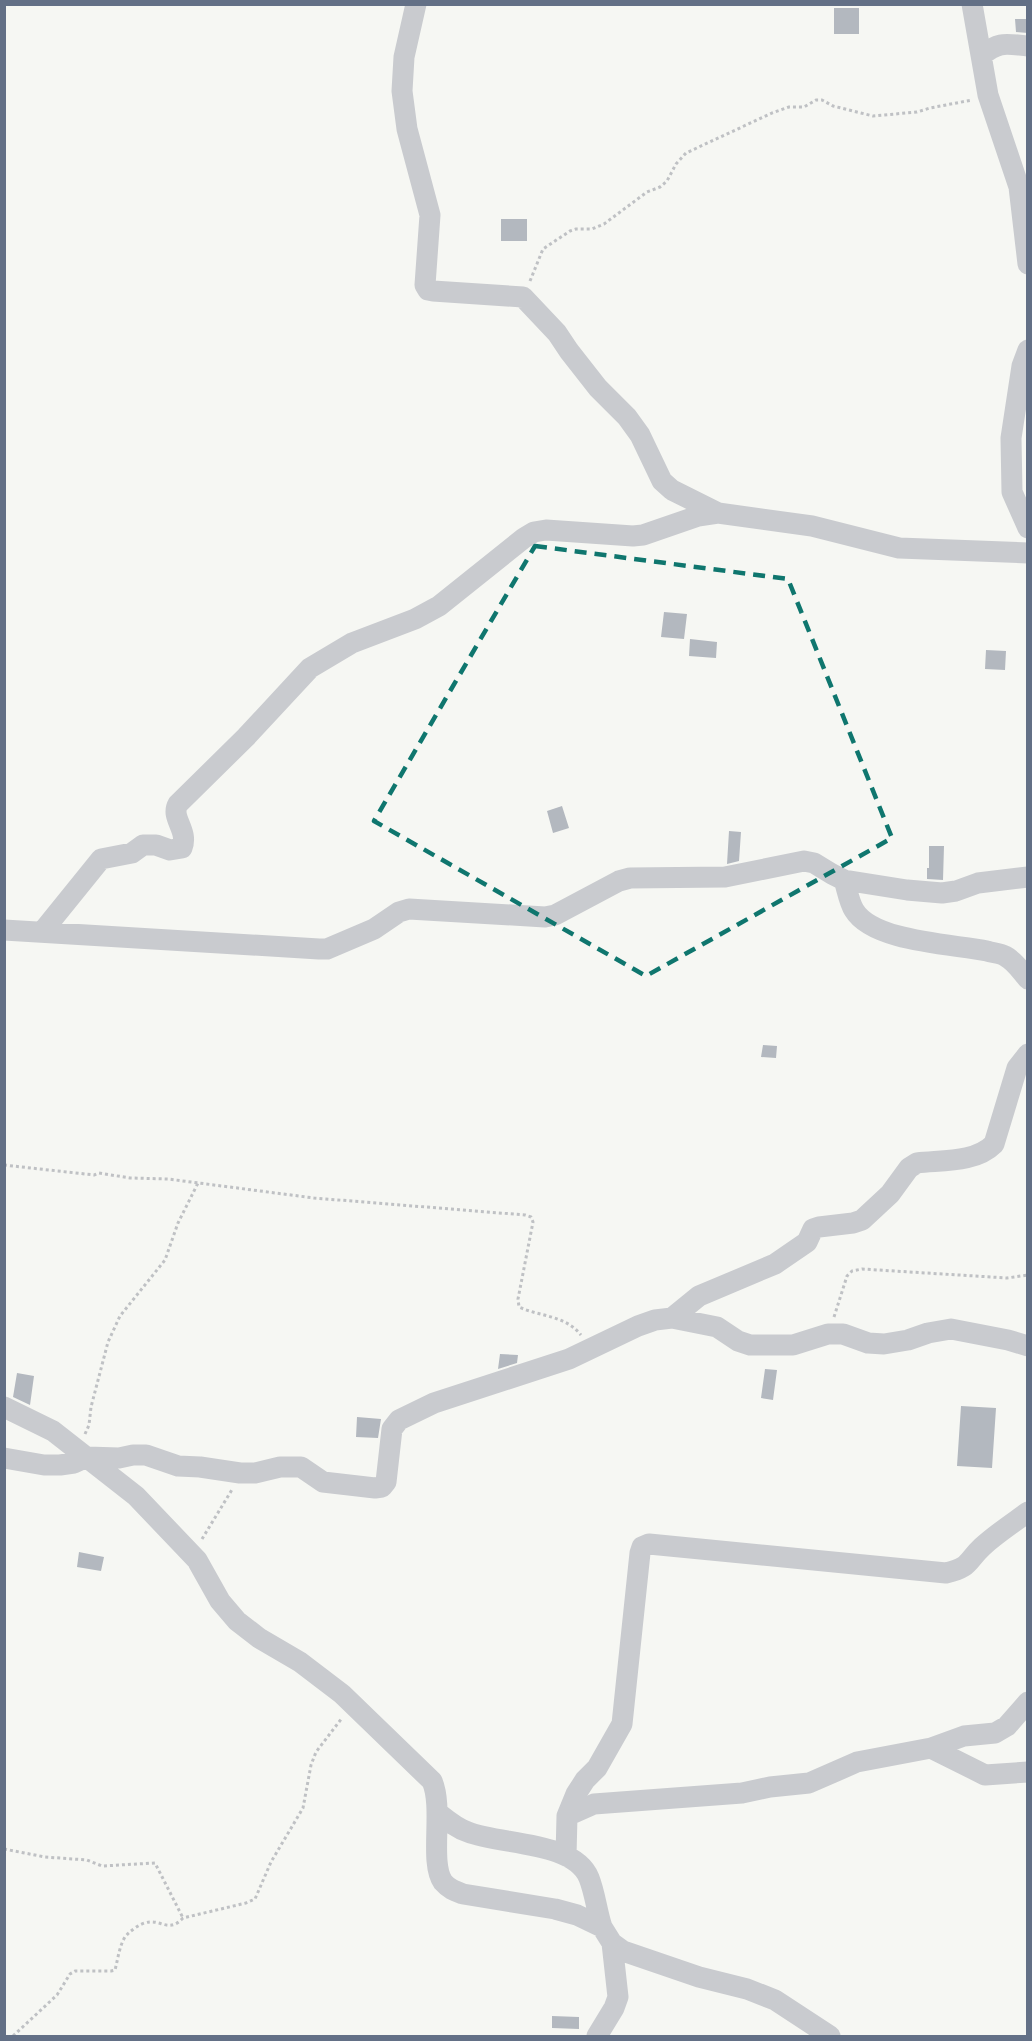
<svg xmlns="http://www.w3.org/2000/svg" width="1032" height="2041" font-family="'DM Sans',sans-serif">
	<style>
		.building { fill: #b3b8bf }
		.lines { fill: none; stroke-linecap: round; stroke-linejoin: round }
		.path { stroke: #bfc1c4; stroke-width: 3; stroke-dasharray: 3 3; stroke-linecap: butt }
		.minor { stroke: #c9cbcf; stroke-width: 21 }
		.marked { fill: none; stroke: #0f766e; stroke-width: 4.5; stroke-dasharray: 12 8; stroke-linejoin: round }
	</style>
	<rect width="100%" height="100%" fill="#f6f7f3"/>
	<path class="building" d="M834,8H859V34H834Z
		M1015,19H1028V33L1016,32Z
		M501,219H527V241H501Z
		M664,612L687,614L684,639L661,637Z
		M690,639L717,642L716,658L689,656Z
		M986,650L1006,651L1005,670L985,669Z
		M562,806L569,828L553,833L547,811Z
		M729,831L741,832L739,861L727,864Z
		M929,846H944L943,880L927,879V868H929Z
		M763,1045L777,1046L776,1058L761,1057Z
		M500,1354L518,1355L517,1363L498,1369Z
		M765,1369L777,1370L773,1400L761,1398Z
		M17,1373L34,1376L30,1405L13,1397Z
		M961,1406L996,1408L992,1468L957,1466Z
		M357,1417L381,1419L378,1438L356,1437Z
		M79,1552L104,1557L101,1571L77,1567Z
		M552,2016L579,2017V2029L552,2028Z"/>
	<g class="lines">
		<path class="path" d="M530,281L543,249L570,231L576,229H592L604,224L647,192L660,187L667,181L676,164L686,153L772,113L789,107H804L816,100H822L833,106L873,116L917,112L930,108L972,100
			M4,1165L94,1175L99,1173L130,1178L168,1179L314,1198L525,1215L531,1217L533,1222L518,1299L519,1307C541,1317 565,1315 581,1335
			M834,1317L847,1276L852,1271L862,1269L1007,1278L1028,1275
			M85,1434L89,1425L91,1407L108,1342L120,1316L165,1260L178,1223L198,1183
			M202,1539L233,1488
			M4,1849L45,1857L87,1860L102,1866L155,1863L183,1918
			M13,2036L57,1995L70,1974L75,1971H111L115,1970C118,1959 119,1947 125,1937C128,1933 131,1931 135,1928C159,1911 165,1937 183,1918L246,1903L255,1899L271,1862L303,1808L311,1765L316,1752L342,1718"/>
		<path class="minor" d="M416,4L404,57L402,91L407,129L430,215L425,285L428,290L433,291L523,297L557,333L569,351L598,388L627,417L640,435L662,481L672,490L718,513
			M972,4L988,95L1019,187L1028,264
			M982,55C1000,41 1005,44 1028,46
			M1028,350L1022,366L1011,438L1012,492L1028,528
			M844,880C847,889 849,902 854,910C873,942 953,944 987,951C993,953 1000,953 1005,956C1015,961 1021,971 1028,979
			M4,930L319,949H327L374,929L399,912L409,909L545,917L555,915L619,881L630,878L725,877L804,861L814,863L832,874L844,880L907,890L942,893L956,891L978,883L1028,877
			M42,932L101,859L132,853L143,845H156L170,850L182,848C189,830 170,818 178,804L246,737L310,668L352,643L415,619L439,606L524,538L534,532L546,530L633,536L643,535L698,516L718,513L812,526L899,548L1028,553
			M672,1318L699,1296L775,1264L807,1242L813,1229L819,1227L853,1223L862,1220L890,1194L909,1168L917,1163C942,1160 975,1163 994,1144L1017,1068L1028,1054
			M4,1407L53,1431L136,1496L197,1560L220,1601L237,1621L259,1638L300,1662L342,1694L432,1781C444,1808 429,1862 443,1882C449,1889 455,1891 463,1894L555,1909L577,1915L602,1927L612,1943L623,1951L699,1977L747,1989L775,2000L830,2036
			M4,1458L44,1465H60L74,1463L87,1457L119,1458L133,1455H146L178,1466L200,1467L240,1473H255L280,1467H301L323,1482L375,1488L382,1487L386,1482L392,1429L399,1420L434,1403L569,1359L638,1326L655,1320L672,1318L717,1327L738,1341L750,1345H793L828,1334H843L868,1343L884,1344L908,1340L928,1333L951,1329L1008,1340L1028,1346
			M931,1748L985,1775L1028,1772
			M437,1812C447,1820 456,1828 468,1832C500,1845 574,1841 589,1878C595,1893 597,1912 602,1927
			M567,1816L576,1794L585,1780L597,1768L622,1724L640,1553L642,1547L649,1544L946,1573C971,1567 966,1562 982,1547C996,1534 1013,1523 1028,1512
			M566,1856L567,1816L594,1804L742,1793L770,1787L809,1783L857,1762L931,1748L964,1736L995,1733L1007,1726L1028,1702
			M597,2036L614,2008L618,1997L612,1943"/>
	</g>
	<path class="marked" d="M535,546L788,579L892,838L646,976L374,821Z"/>
	<rect width="1032" height="2041" fill="none" stroke="#637086" stroke-width="12"/>
</svg>
